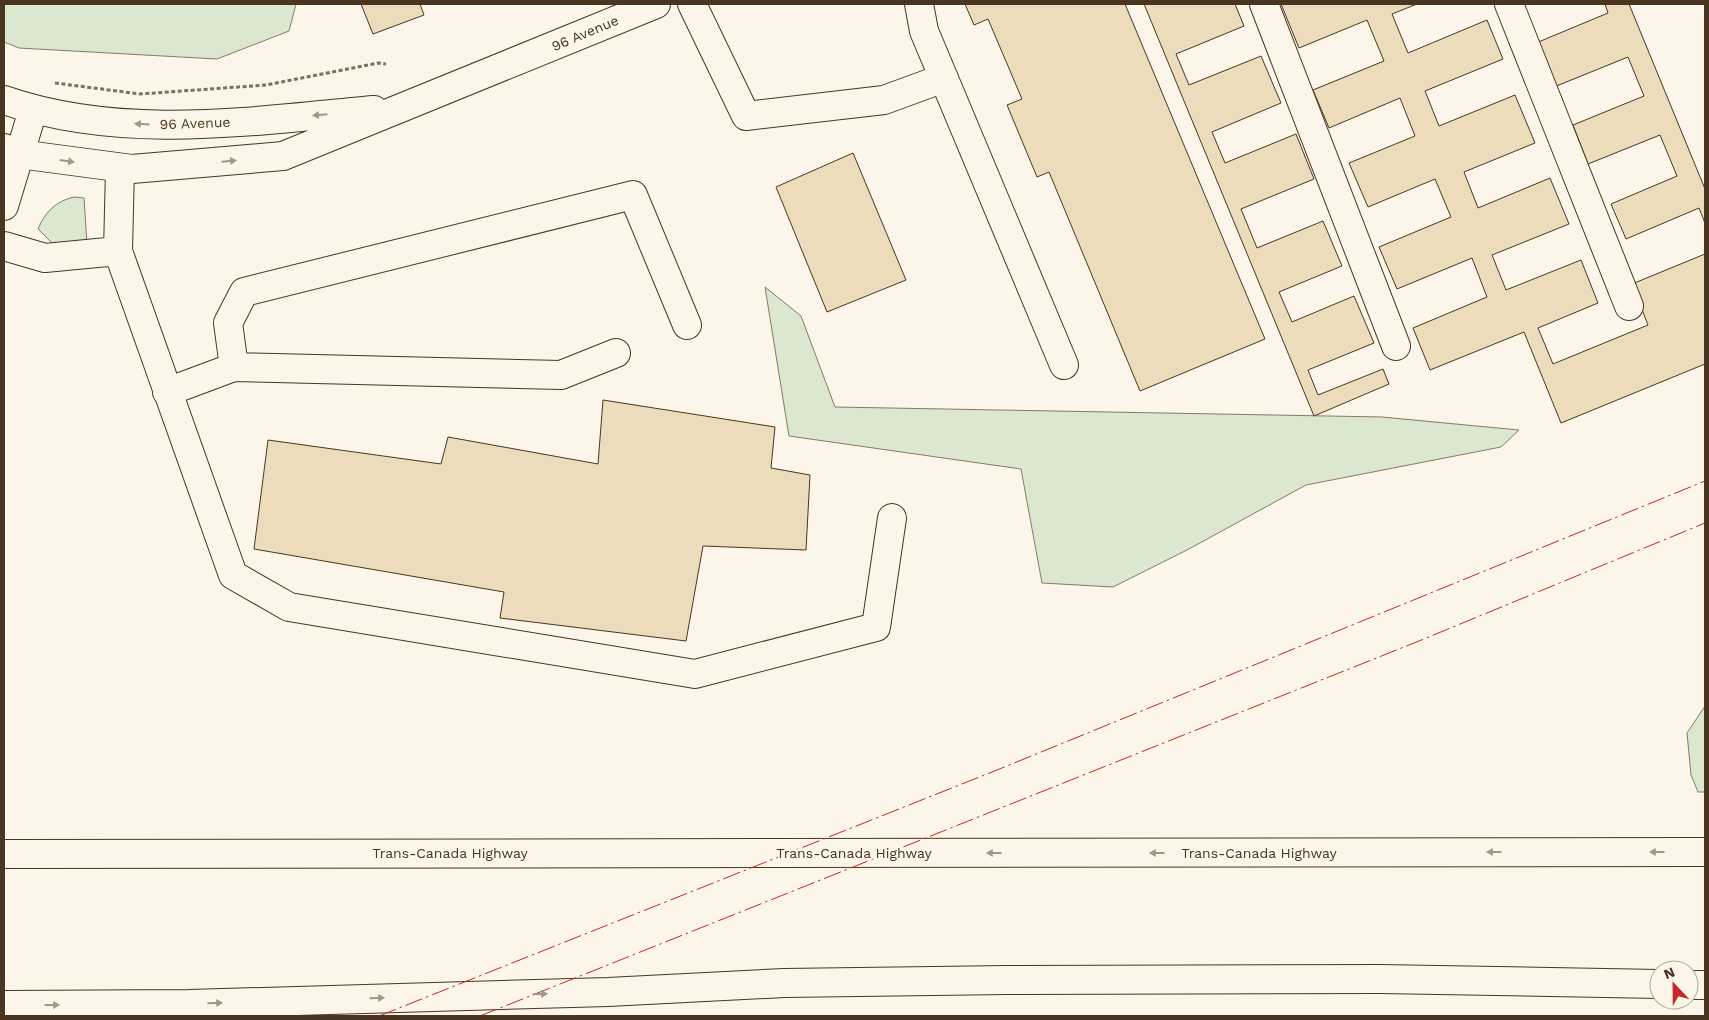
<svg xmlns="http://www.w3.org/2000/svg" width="1709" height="1020" font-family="'Work Sans',sans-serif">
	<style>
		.green { fill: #dce7d0; stroke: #887966 }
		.building { fill: #ecdcbc; stroke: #4a3520 }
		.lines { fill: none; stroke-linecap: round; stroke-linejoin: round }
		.minor-casing { stroke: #4a3520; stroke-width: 30 }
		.major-casing { stroke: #4a3520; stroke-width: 30 }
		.highway-casing { stroke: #4a3520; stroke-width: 30 }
		.path { stroke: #7f6f5c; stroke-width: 3; stroke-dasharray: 4 2.5; stroke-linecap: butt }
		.minor { stroke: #fbf6e9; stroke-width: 28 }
		.major { stroke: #fbf6e9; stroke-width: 28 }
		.highway { stroke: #fbf6e9; stroke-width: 28 }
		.power { stroke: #c62828; stroke-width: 1; stroke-dasharray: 18 4 2.5 4; stroke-linecap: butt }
		.oneway { fill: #a29684 }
		.labels { text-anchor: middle; stroke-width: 4; stroke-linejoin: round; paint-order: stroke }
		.street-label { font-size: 14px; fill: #4a3520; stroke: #fbf6e9 }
	</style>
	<rect width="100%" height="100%" fill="#fbf6e9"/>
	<path class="green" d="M4,4H296L289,31L217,59L19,48L4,42Z
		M74,197L84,198L87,244L56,247L38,229C45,212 56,201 74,197Z
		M765,287L801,316L835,407L1382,417L1519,430L1501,447L1306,485L1187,550L1113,587L1042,583L1021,469L789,436Z
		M1705,706V792H1698L1691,775L1687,733Z"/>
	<path class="building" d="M361,4H420L424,15L373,34Z
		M965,4H1125L1265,339L1140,391L1049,172L1037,177L1007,105L1022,99L988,19L974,25Z
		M1144,4H1235L1244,26L1176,54L1189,85L1261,56L1281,103L1212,132L1225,163L1296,134L1314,179L1241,209L1257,248L1323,221L1342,266L1279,292L1292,322L1354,296L1374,343L1308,370L1318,395L1383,369L1389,384L1314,416Z
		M1281,4H1417L1392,14L1408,53L1487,20L1503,59L1425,91L1439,126L1515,95L1535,143L1464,172L1478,208L1550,178L1569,224L1492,255L1506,290L1581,260L1598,303L1538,328L1553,364L1648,325L1632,284L1705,254V364L1561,423L1524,332L1430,370L1413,328L1487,297L1472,258L1397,289L1379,247L1451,217L1435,179L1368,207L1349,163L1415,136L1400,98L1329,128L1313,90L1384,61L1367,20L1299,48Z
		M1605,4H1629L1705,189V223L1699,208L1626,239L1611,204L1677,176L1660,135L1588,164L1573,125L1644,96L1628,57L1554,87L1536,43L1608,13Z
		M853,153L906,280L827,312L776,187Z
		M603,400L775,427L771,468L810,475L806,550L703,546L686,641L500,618L504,592L254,549L268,440L441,464L448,437L598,464Z"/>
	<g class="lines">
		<defs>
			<path id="minor" d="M692,4L746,116L884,100L944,78
				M919,4L924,31L1064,365
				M1264,4L1396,346
				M1509,4L1629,306
				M120,168L118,251L233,575L289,607L695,674L876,627L892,518
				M4,206L33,110
				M4,246L45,258L118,251
				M234,367L228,323L244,292L633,195L687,325
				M167,392L234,367L561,375L616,353"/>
			<path id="major" d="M4,100C122,141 252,121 374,110
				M4,148L19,154L132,169L283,156L656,4"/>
			<path id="highway" d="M4,854L1705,852
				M1689,985H1705
				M4,1005L189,1004L608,992L784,983L1007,980L1380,979L1659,984"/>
		</defs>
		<use href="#minor" class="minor-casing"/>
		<use href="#major" class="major-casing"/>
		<use href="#highway" class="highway-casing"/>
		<path class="path" d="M55,83L140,94L266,85L378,63L386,64"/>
		<use href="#minor" class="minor"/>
		<use href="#major" class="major"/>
		<use href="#highway" class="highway"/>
		<path class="power" d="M379,1016L997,770L1705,481
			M480,1016L1419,641L1705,523"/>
	</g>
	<defs><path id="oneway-solid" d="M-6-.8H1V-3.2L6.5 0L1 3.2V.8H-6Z" transform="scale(1.25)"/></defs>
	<g class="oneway">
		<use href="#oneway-solid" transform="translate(320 115) rotate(175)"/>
		<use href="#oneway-solid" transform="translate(142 124) rotate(-177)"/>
		<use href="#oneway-solid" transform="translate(67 161) rotate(8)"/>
		<use href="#oneway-solid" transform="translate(229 161) rotate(-5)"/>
		<use href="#oneway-solid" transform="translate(1494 852) rotate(180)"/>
		<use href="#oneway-solid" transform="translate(1657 852) rotate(180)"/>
		<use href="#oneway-solid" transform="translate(994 853) rotate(180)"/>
		<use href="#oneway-solid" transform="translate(1157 853) rotate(180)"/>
		<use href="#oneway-solid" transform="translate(540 994) rotate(-1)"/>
		<use href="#oneway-solid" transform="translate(377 998) rotate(-2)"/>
		<use href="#oneway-solid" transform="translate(215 1003) rotate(-2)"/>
		<use href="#oneway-solid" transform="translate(52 1005)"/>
	</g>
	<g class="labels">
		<g class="street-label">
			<text transform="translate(585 33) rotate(-23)" y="5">96 Avenue</text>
			<text transform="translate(195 123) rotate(-2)" y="5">96 Avenue</text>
			<text x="450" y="858">Trans-Canada Highway</text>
			<text x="854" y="858">Trans-Canada Highway</text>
			<text x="1259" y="858">Trans-Canada Highway</text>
		</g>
	</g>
	<rect width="1709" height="1020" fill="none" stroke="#4a3520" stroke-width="10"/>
	<g transform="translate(1674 985) rotate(338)"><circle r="24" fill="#fbf6e9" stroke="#b4a999"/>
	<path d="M0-4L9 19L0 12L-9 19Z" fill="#c62828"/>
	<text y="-8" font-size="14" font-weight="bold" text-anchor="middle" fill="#4a3520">N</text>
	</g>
</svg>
